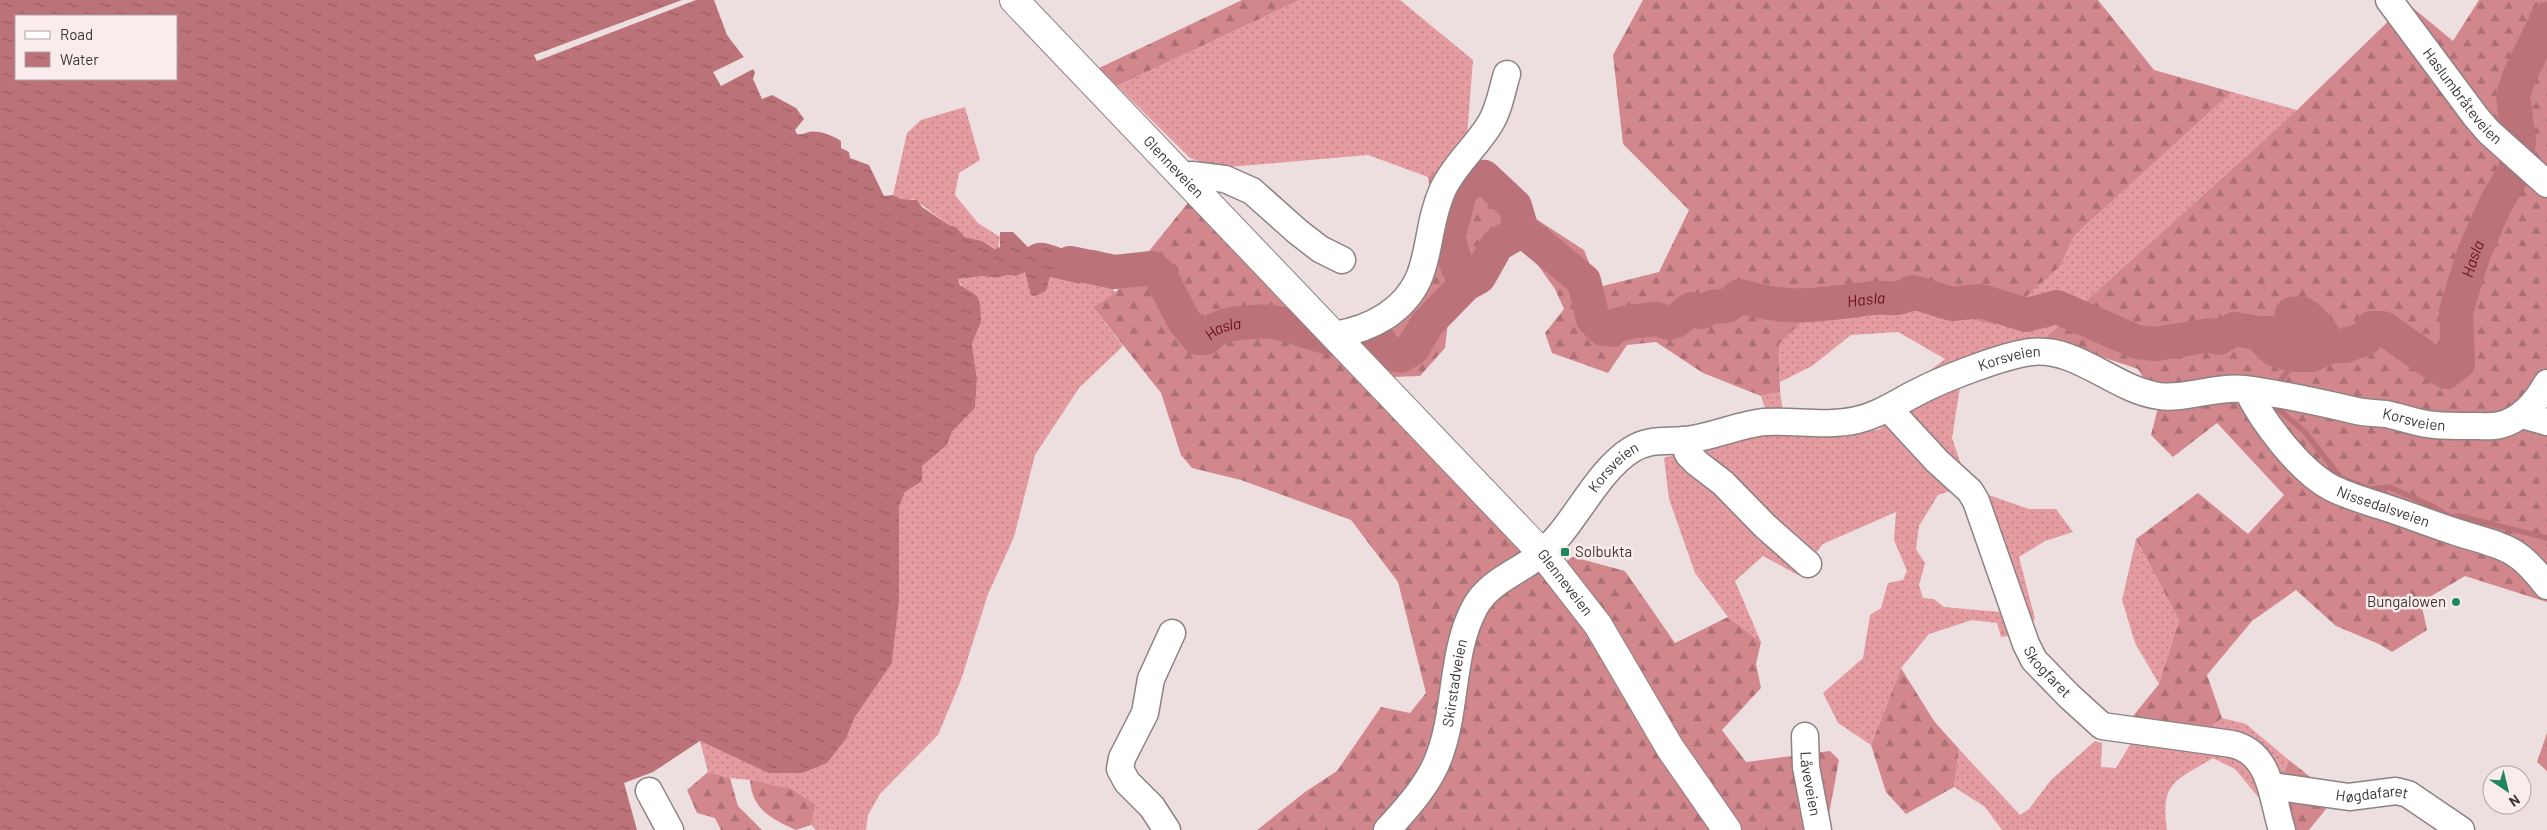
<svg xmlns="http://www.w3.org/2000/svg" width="2547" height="830" font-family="Barlow,sans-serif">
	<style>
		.grass { fill: url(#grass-dots); fill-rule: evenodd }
		.forest { fill: url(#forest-firs) }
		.water { fill: url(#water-ripples); fill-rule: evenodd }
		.pier { fill: #eddfe0 }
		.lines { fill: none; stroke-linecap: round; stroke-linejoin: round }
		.stream { stroke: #bb7278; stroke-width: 5.5 }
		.river { stroke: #bb7278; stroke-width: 34 }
		.minor-casing { stroke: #8e8282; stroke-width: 29 }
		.major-casing { stroke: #8e8282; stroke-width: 30 }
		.minor { stroke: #fff; stroke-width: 26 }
		.major { stroke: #fff; stroke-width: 28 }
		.poi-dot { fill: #208763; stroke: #faeced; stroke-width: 2 }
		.labels { text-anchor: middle; stroke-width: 5; stroke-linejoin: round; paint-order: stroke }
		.street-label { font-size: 15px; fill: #3b3636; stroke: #faeced }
		.poi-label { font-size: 15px; fill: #3b3636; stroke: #faeced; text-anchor: start }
		.water-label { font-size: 16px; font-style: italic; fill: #6a1024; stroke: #faeced }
	</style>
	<defs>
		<pattern id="grass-dots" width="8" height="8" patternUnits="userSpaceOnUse" patternTransform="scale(1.25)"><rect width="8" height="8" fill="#e49ca1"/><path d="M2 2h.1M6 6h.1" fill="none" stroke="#ba8084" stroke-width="1.8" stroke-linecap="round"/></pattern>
		<pattern id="forest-firs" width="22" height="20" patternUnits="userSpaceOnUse" patternTransform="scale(1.25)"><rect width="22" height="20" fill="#d2878d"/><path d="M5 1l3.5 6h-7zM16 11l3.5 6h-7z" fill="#ac6f74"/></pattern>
		<pattern id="water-ripples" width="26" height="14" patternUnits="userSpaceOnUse" patternTransform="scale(1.25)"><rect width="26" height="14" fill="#bb7278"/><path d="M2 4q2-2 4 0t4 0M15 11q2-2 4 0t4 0" fill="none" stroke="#995e63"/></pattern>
	</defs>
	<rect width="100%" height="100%" fill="#eddfe0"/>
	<path class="grass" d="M1300,0H1400L1473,60L1466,149L1428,177L1368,155L1218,168L1190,158L1117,86Z
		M2232,92L2297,110L2045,338L1961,381L1952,438L1965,476L1980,492L2029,509H2056L2073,532L2045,541L2019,557L2035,619C2024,630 2016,635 2001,637L1997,623L1972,620L1929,634L1901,668L1871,745L1838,723L1823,693L1863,658L1870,615L1881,608L1888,583L1903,580L1907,571L1894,540L1896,512L1823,544L1798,575L1763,556L1735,581L1761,642L1728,617L1695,573L1669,499L1664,458L1751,431L1766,411L1761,396L1780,392L1786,431L1845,437L1880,429L1917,401L1928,372L1945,359L1898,332L1851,335L1812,366L1780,382L1779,344L1815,309L1883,285L1957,315L2061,265L2074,236ZM1950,491L1994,530L2011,613L1944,607L1934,599L1923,598L1919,585L1925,563L1916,549L1919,526L1938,495Z
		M965,107L980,160L959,173L955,195L978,223L1000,237L998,250L982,241L965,237L956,227L949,225L914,199L900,200L893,195L907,133L921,120Z
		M1022,272H1025L1034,296L1046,291L1050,277L1078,284L1085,278L1113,290L1116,292L1093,307L1123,346L1079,388L1035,455L1014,537L988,594L961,680L938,735L880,794L868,815L866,830H816L811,825L816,805L750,780L730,778L708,772L700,741L768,773H803L827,763L846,739L855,717L892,663L899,601V507L905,492L922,480V466L947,445L952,432L975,408L977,379L972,344L981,322L958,279L982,276L995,278L1008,275L1016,276Z
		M2136,539L2179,620L2159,684L2135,643L2122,600Z
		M2222,718L2246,724L2289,760L2269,810L2235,769L2213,758C2176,781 2160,781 2167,830H2002L1985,807L1954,787L1959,749L2020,815L2029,809L2051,780L2095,741L2102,743L2101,767L2116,768L2134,738L2184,750Z"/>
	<path class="forest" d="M1242,0H1300L1117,86L1099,68Z
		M1643,0H2098L2154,70L2232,92L2074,236L2061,265L1995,325L1957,315L1883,285L1815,309L1779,344L1780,392L1761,396L1703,373L1656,342L1627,345L1608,373L1552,353L1545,333L1564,309L1555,289L1522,243L1503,254L1448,321L1445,348L1420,376L1392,377L1358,341L1411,281L1430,192L1428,177L1466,149L1487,166L1533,217L1584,250L1599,287L1659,272L1689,210L1623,144L1613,55Z
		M2479,0H2547V602L2465,576L2421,602L2427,630L2392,652L2379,644L2336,626L2296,590L2252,621L2207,675L2222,718L2184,750L2129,721L2159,684L2179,620L2136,539L2198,493L2248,534L2284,495L2217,423L2173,457L2151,435L2159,404L2138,369L2045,338L2297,110L2407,3L2453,41Z
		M1191,199L1548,572L1573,557L1625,571L1675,643L1728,617L1761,642L1756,664L1761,688L1722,730L1746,762L1830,751L1839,760L1826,830H1257L1305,792L1337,771L1381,707L1410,713L1426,693L1398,582L1351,520L1241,480L1192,468L1181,455L1161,393L1093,307L1116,292Z
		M1901,668L1934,721L1959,749L1954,787L1906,814L1886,792L1871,745Z
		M2547,733V771L2537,762Z
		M2289,760L2314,780L2326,809L2309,830H2273L2269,810Z
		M708,772L730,778L738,806L762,830H721L715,818L697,813L687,790Z
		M750,780L791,789L816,805L811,825L796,830C772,819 752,810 750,780Z"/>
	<path class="water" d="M0,0H714L727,35L755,72L753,79L762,99L772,95L796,108L804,119L795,130L797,134C803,135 804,133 809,132C819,130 833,136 841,141V148L849,152L850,158L869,165L884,196L893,195L900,199L917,200L922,207L949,225L956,227L965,237L982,241L995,249L1000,247V232H1013L1028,247C1044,236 1057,250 1074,251C1092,253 1089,246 1109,255L1115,272L1113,290L1085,278L1079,284L1050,277L1046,291L1035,296L1031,295L1025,272L1016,276L1008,275L995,278L982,276L958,279L960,285L977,296L980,304L981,322L972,344L977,379L975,408L952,432L947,445L922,466V481L905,492L899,507V601L892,663L855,717L846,739L827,763L803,773H768L700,741L653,772L624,783L637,830H0ZM16,16H176V79H16Z"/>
	<path class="pier" d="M682,0H696L537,61L534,55Z
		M746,56L755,68L721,86L713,72Z"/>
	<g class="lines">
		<path class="stream" d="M2281,380L2293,364V355
			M2278,409L2304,431L2341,478L2369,489L2389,487L2434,507L2450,517L2459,516L2547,538"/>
		<g class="river">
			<path id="s1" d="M1070,263L1115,272L1152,268L1160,275L1184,321L1198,338H1206C1214,328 1226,324 1240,323C1253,322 1266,320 1278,323C1309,330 1346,350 1376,336L1387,352L1400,356L1412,349L1427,324L1466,284L1479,277L1497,245L1522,230L1584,281L1593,319L1603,329L1611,330L1617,325L1628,322L1656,319L1669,323L1676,321L1691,309L1702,312L1712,307L1727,306L1740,296C1790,312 1824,304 1873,298C1894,296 1892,303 1913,292L1952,304L1981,301L2026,315L2057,307L2137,342L2156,344L2210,335L2219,338L2234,329L2258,333L2274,349L2293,355H2311L2332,346H2345L2366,338L2372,328H2383L2446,372L2458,363L2456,311L2474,253L2496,203L2515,171L2519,142L2513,95L2520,75L2547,19"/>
			<path d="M1466,284C1459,269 1447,248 1449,231C1449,225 1454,219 1455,213C1460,189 1460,186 1484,177L1515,206L1522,230"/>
			<path d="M2258,333H2280L2289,329L2292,314L2301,313L2312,321L2332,346"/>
		</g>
		<defs>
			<g id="minor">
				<path id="s2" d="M2389,0L2476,117L2489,132L2547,184"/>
				<path d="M1187,181L1192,175L1225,179L1252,191L1298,232L1320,249L1342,260"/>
				<path d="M1334,335C1354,332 1369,327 1386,316C1437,282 1421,237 1443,189C1455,164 1476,147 1490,124C1499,110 1502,90 1507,74"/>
				<path id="s3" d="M2247,390C2263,422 2298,469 2330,487C2347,496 2366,501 2384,507C2409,515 2434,525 2459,533C2504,547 2517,546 2547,586"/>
				<path id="s4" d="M1889,409L1937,461L1970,491L1976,501L2026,644L2034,660L2069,696L2102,726L2232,744C2272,753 2272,800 2282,830"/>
				<path d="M2523,413L2526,416L2547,422"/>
				<path d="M1683,440L1688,454L1697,463L1723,483L1765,526L1808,564"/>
				<path id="s5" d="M1805,736L1806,767L1818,830"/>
				<path id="s6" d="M2272,786L2349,797L2396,791L2408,794L2461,830"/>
				<path d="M649,791L670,830"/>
				<path d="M1167,830L1152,807L1127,782L1120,769L1122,758L1145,713L1151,679L1172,633"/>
				<path id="s7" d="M1387,830C1407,808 1431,782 1440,754C1457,707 1451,651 1475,607C1490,580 1520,572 1542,553C1574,526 1596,472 1631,450C1649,438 1666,442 1686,440C1713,437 1737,425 1764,422C1795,420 1826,427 1857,420C1879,415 1896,403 1916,393C1940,380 2004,355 2031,352C2078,347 2113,389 2159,396C2184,400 2215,386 2244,389C2283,394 2319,402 2357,411C2366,413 2376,413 2386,414C2402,417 2418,424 2435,425C2447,426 2459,426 2471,426C2480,426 2491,427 2500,425C2521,420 2537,401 2547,383"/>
			</g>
			<g id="major">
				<path id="s8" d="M1014,0L1542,553L1598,625L1670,748L1727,830"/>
			</g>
		</defs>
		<use href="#minor" class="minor-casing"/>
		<use href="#major" class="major-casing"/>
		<use href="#minor" class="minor"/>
		<use href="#major" class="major"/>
	</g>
	<g class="poi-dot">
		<rect x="1560" y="547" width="10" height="10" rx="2.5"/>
		<circle cx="2456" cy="602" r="5"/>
	</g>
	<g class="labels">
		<g class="street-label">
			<text dy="5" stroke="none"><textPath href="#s2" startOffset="121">Haslumbråteveien</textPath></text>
			<text dy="5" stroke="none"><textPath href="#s8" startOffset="231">Glenneveien</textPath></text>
			<text dy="5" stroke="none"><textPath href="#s7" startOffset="864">Korsveien</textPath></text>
			<text dy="5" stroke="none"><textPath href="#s7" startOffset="1282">Korsveien</textPath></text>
			<text dy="5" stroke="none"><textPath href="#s7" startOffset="444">Korsveien</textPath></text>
			<text dy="5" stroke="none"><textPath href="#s3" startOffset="186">Nissedalsveien</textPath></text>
			<text dy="5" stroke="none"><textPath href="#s8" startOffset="802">Glenneveien</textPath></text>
			<text dy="5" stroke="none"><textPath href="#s4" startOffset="314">Skogfaret</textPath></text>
			<text dy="5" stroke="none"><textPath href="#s7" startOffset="166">Skirstadveien</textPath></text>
			<text dy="5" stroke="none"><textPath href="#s5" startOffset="48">Låveveien</textPath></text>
			<text dy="5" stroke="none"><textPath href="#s6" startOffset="101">Høgdafaret</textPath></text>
		</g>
		<g class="poi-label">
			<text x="1575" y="557">Solbukta</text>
			<text x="2446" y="607" text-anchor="end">Bungalowen</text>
		</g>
		<g class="water-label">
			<text dy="6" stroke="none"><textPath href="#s1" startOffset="1726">Hasla</textPath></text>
			<text dy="6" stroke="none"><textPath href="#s1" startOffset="976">Hasla</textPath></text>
			<text dy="6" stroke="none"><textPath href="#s1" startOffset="196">Hasla</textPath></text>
		</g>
	</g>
	<rect x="15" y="15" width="162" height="65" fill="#faeced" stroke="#aea3a4"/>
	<rect x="25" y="31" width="25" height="8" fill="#ffffff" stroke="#aea3a4"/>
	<text x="60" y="40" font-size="15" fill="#3b3636">Road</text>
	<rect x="25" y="52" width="25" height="15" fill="url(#water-ripples)" stroke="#aea3a4"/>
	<text x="60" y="65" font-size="15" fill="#3b3636">Water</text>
	<g transform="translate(2507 790) rotate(145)"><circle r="24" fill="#faeced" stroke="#aea3a4"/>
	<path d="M0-4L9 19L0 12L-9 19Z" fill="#208763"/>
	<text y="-8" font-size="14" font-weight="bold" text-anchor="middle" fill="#3b3636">N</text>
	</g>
</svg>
